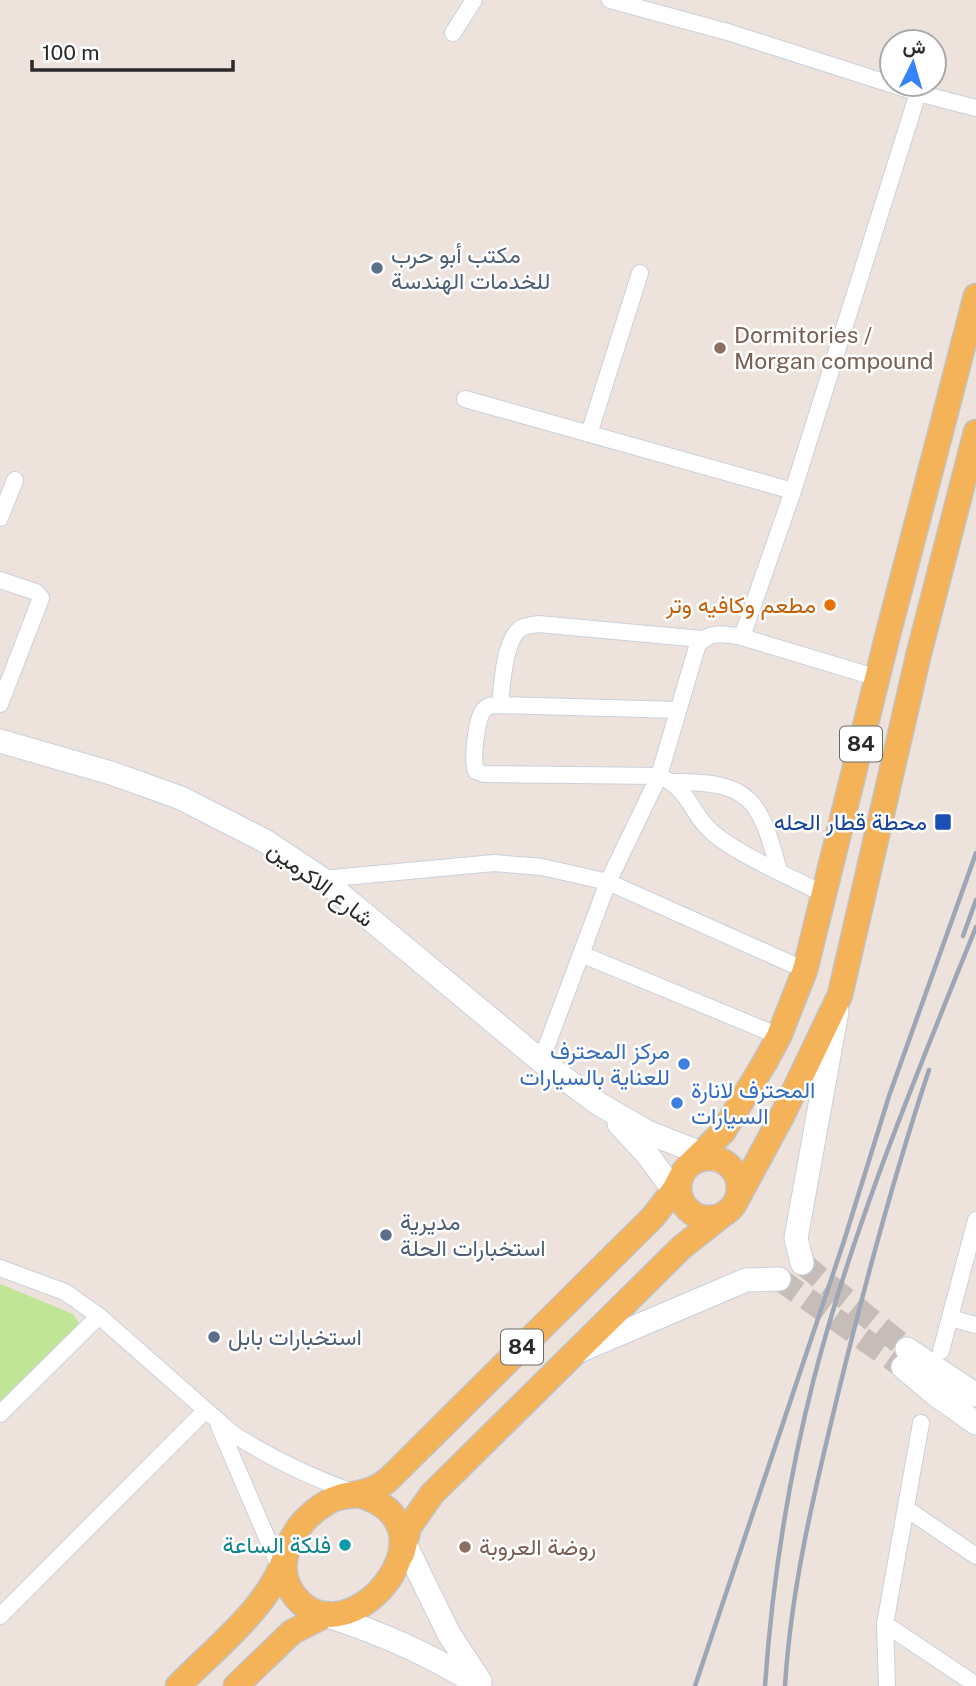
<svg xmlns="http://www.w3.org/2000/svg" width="976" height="1686" font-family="'Public Sans',Vazirmatn,sans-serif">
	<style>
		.green { fill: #c1e597 }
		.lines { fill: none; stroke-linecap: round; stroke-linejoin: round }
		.secondary-tunnel { stroke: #c6bdb8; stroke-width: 23; stroke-dasharray: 23 11; stroke-linecap: butt }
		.street-casing { stroke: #cad1dc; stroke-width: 18 }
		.secondary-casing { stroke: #cad1dc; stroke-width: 25 }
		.primary-casing { stroke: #c3c3c3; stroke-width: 27 }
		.street { stroke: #fff; stroke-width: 16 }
		.secondary { stroke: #fff; stroke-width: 23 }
		.primary { stroke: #f4b259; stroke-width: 24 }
		.rail { stroke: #9ea6b5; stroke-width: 4.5 }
		.service-dot { fill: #5c6f8a; stroke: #fff; stroke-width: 2.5 }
		.education-dot { fill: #8d6e63; stroke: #fff; stroke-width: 2.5 }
		.food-dot { fill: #e8710a; stroke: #fff; stroke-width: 2.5 }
		.transit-dot { fill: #1a4fb4; stroke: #fff; stroke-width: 2.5 }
		.shop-dot { fill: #3f7fe0; stroke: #fff; stroke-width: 2.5 }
		.culture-dot { fill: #0f9aa8; stroke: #fff; stroke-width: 2.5 }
		.labels { text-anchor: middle; stroke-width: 5; stroke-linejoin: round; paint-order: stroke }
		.shield { fill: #fff; stroke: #6a6a6a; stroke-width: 2 }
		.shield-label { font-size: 21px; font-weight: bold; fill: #2a2a2a }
		.service-label { font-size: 23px; fill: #4e5e75; stroke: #fff; text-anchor: start }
		.education-label { font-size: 23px; fill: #785e54; stroke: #fff; text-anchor: start }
		.food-label { font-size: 23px; fill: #c56008; stroke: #fff; text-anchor: end }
		.transit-label { font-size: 23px; fill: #164399; stroke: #fff; text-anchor: end }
		.street-label { font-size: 23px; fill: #2a2a2a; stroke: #fff }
		.shop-label { font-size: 23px; fill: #366cbe; stroke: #fff; text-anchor: end }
		.culture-label { font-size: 23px; fill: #0d838f; stroke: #fff; text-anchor: end }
	</style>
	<rect width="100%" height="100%" fill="#ede2dc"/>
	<path class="green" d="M0,1284L73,1314L79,1323L0,1401Z"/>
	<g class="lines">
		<path class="secondary-tunnel" d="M802,1263L907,1349
			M779,1279L903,1367"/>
		<defs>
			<path id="street" d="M610,0L731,33L918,93L976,108
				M453,33L474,0
				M465,399L793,491L742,637L878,678
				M589,434L640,273
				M793,491L918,93
				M0,518L15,480
				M0,580L36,592L41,598L0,704
				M500,705C502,685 504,640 521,628C525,626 533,625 538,624L702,639
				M678,710L500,705C494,705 488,705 484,710C476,718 472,760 476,771L484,774L659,776C692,790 689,813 713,833C742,857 790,876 823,894
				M673,782C751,781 760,800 779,871
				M322,879L494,863L542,867L608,882L805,970
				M581,954L779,1036
				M541,1061L608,882L659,776L697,647C707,630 725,634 742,637
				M0,1268L65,1292L99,1316L233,1434C271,1458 312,1478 355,1493
				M950,1318L976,1325
				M941,1351L976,1220
				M0,1414L99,1316
				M219,1426L282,1573
				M907,1509L976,1556
				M0,1616L205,1411
				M885,1624L976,1685
				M887,1686L885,1624L921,1423"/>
			<path id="secondary" d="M0,741L111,773L181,798L265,841L322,879L541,1061L599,1104L647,1132L718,1160
				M619,1124L647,1154L683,1203
				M802,1263L796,1238L837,1011
				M907,1349L976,1395
				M579,1351L746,1280L779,1279
				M903,1367L935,1394L976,1423
				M402,1538L449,1634L480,1681
				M322,1614C379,1632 430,1654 480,1686"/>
			<path id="primary" d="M679 1188a30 30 0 1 1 60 0a30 30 0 1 1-60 0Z
				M689,1165L723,1132L765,1062L779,1036L805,970L887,638L976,296
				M737,1199L783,1114L840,995L919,653L976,432
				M359,1495C461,1524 356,1654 301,1603C266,1570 292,1522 328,1502C337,1496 347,1496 359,1495Z
				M342,1496C361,1493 376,1491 390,1478L653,1217L674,1190L683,1173
				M402,1554L409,1527L432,1494L682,1247L725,1213
				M178,1686C213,1650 269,1607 284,1559
				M236,1686L292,1632L328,1614"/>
		</defs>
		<use href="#street" class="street-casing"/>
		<use href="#secondary" class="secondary-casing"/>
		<use href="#primary" class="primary-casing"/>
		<use href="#street" class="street"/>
		<use href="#secondary" class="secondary"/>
		<use href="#primary" class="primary"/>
		<path class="rail" d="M963,936L976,900
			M695,1686L844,1241L889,1096L976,853
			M765,1686C772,1584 788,1481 813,1382C853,1226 916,1076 976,927
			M785,1686C791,1588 814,1493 837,1398C864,1287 893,1178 929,1070"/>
	</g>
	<g class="service-dot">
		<circle cx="377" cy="268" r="7"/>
		<circle cx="386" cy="1235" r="7"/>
		<circle cx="214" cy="1337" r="7"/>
	</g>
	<g class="education-dot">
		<circle cx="720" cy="348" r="7"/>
		<circle cx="465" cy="1547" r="7"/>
	</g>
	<circle class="food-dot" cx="830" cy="605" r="7"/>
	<rect class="transit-dot" x="934" y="813" width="18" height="18" rx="3.5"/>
	<g class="shop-dot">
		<circle cx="684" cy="1064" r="7"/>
		<circle cx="677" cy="1103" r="7"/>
	</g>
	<circle class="culture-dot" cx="345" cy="1545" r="7"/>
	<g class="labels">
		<g class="shield">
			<rect x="840" y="726.5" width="42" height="35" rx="5"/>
			<rect x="501" y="1329.5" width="42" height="35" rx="5"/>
		</g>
		<g class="shield-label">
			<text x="861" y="751">84</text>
			<text x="522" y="1354">84</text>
		</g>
		<g class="service-label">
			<text x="391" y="263">مكتب أبو حرب<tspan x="391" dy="26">للخدمات الهندسة</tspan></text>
			<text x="400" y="1230">مديرية<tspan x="400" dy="26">استخبارات الحلة</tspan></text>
			<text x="228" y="1345">استخبارات بابل</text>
		</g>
		<g class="education-label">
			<text x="734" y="343">Dormitories /<tspan x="734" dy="26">Morgan compound</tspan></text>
			<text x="479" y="1555">روضة العروبة</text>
		</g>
		<g class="food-label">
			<text x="816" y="613">مطعم وكافيه وتر</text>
		</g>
		<g class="transit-label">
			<text x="927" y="830">محطة قطار الحله</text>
		</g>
		<g class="street-label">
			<text transform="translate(321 884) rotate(37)" y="8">شارع الاكرمين</text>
		</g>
		<g class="shop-label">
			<text x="670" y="1059">مركز المحترف<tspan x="670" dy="26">للعناية بالسيارات</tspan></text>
			<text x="691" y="1098" text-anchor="start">المحترف لانارة<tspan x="691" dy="26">السيارات</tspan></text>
		</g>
		<g class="culture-label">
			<text x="331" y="1553">فلكة الساعة</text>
		</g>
	</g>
	<g transform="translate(913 63) rotate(5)"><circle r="33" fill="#ffffff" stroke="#aaaaaa" stroke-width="2"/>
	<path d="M0-5L12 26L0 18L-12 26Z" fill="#3783fe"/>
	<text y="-10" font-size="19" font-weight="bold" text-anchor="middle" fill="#2a2a2a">ش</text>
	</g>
	<path d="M32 60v10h201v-10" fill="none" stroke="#2a2a2a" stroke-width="3.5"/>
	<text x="42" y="60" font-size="21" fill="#2a2a2a" stroke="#ffffff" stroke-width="5" paint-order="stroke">100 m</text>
</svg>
